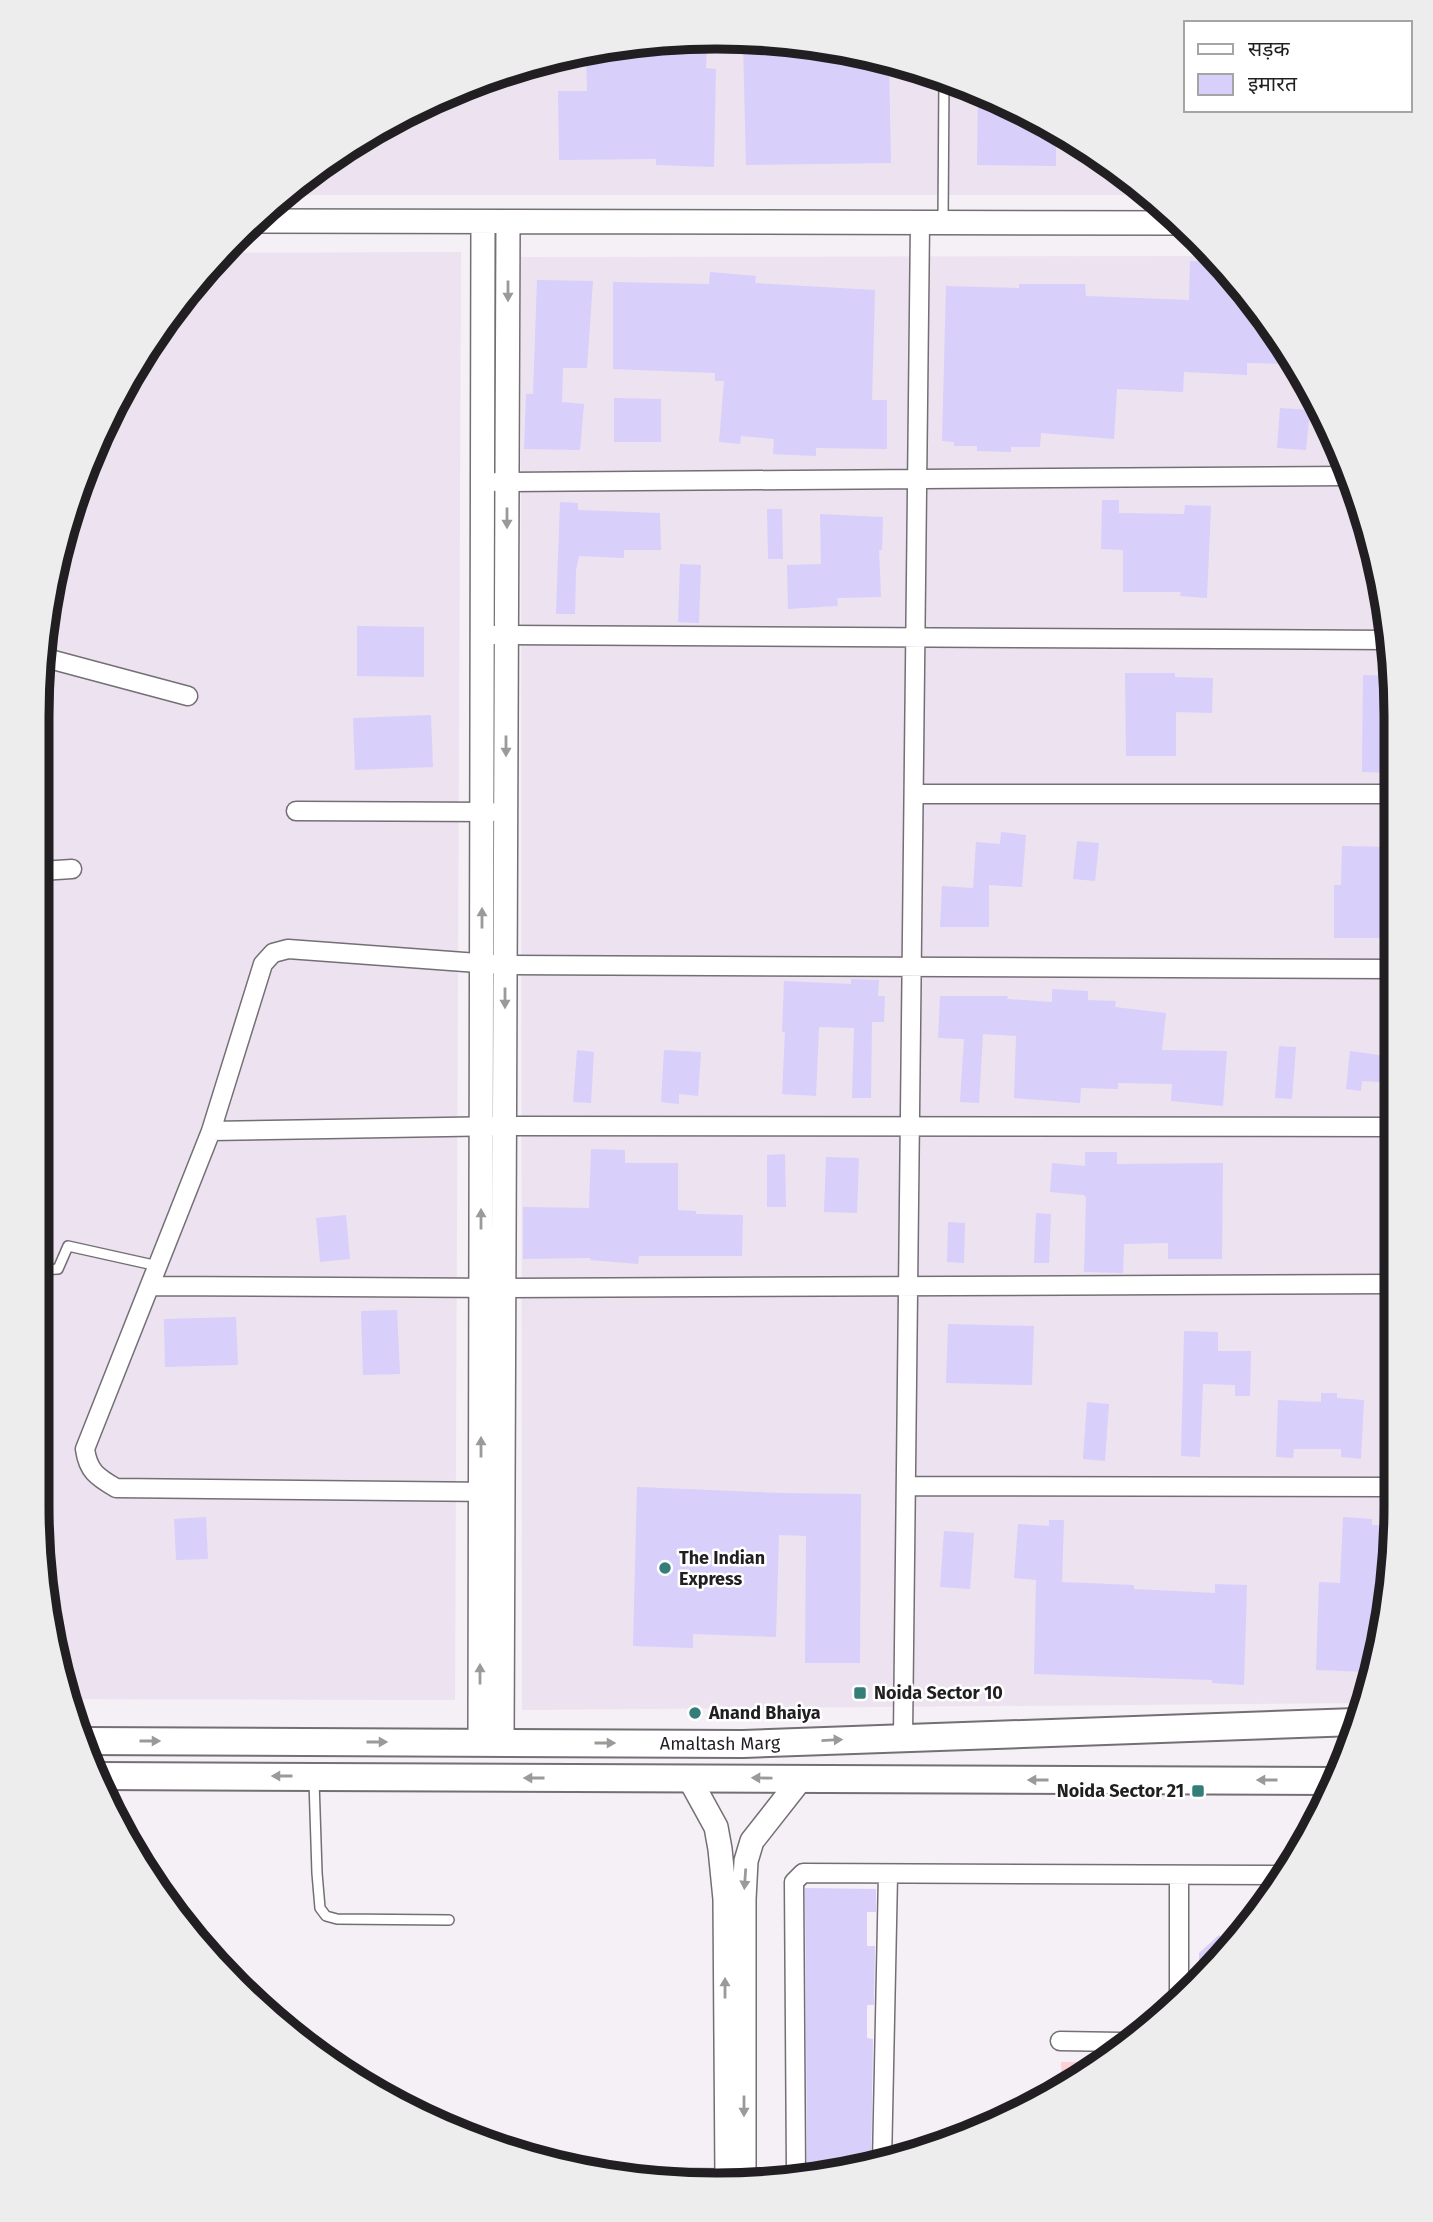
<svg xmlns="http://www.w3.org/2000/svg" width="1433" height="2222" font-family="'Fira Sans','Noto Sans Devanagari',sans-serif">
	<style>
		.built { fill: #ede2f0 }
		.green { fill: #fcd0d4 }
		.building { fill: #d8cffb }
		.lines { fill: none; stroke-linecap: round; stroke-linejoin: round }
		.service-casing { stroke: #746e75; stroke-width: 12 }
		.minor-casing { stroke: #746e75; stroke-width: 21 }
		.tertiary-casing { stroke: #746e75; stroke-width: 26 }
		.secondary-casing { stroke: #746e75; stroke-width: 30 }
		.service { stroke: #fff; stroke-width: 9 }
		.minor { stroke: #fff; stroke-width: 18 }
		.tertiary { stroke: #fff; stroke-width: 23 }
		.secondary { stroke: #fff; stroke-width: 26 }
		.oneway { fill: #9b9a9b }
		.poi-dot { fill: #347d79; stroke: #fff; stroke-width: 2.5 }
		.labels { text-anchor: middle; stroke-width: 5; stroke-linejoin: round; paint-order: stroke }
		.poi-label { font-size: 18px; font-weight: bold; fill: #211f21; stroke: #fff; text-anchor: start }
		.street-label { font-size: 18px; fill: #211f21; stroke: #fff }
		.rim { fill: none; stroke: #211f21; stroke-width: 9 }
	</style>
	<rect width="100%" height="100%" fill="#f5eff6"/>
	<path class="built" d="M672,38L805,43L935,73L1056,128L1150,195H284L302,177L416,107L540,60Z
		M461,252L455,1700L69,1699L37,1505L43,627L89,456L205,269L221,253Z
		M1212,256L1256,302L1326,415L1373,541L1395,672L1390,1594L1361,1703L522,1710L521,257Z"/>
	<path class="green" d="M1061,2062H1096L1062,2090Z"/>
	<path class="building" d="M672,38L707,39L706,68L716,69L714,167L656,165V159L559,160L558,91H587L586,52Z
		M743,41L805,43L889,62L891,163L746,165Z
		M978,92L1056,128V166L977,165Z
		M1190,261L1218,262L1256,302L1294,364L1247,363V375L1184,372L1183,392L1117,389L1114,439L1041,433L1040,447H1011V452L977,451V446H954V442L942,441L946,286L1019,288V284H1085L1086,296L1189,300Z
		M710,272L756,276L755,283L875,290L872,400H887V449L816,448V456L773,454L774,439L741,436L740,444L719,442L724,381H715V373L613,369V282L709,284Z
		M537,280L593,281L587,368H563L562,402L584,404L580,450L524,449L526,394H533Z
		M614,398L661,399V442H614Z
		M1280,408L1310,410L1306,450L1277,448Z
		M1102,500H1119V513L1184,514L1185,505L1211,506L1207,598L1180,596L1181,592H1123V550L1101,549Z
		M560,502L578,503V510L660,513L661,550H624V558L579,556L576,570L575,614H556Z
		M767,509H782L783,559H768Z
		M820,514L883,517L882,550H879L881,597L837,598L838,606L788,609L787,565L821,564Z
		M680,564L701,565L699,623L678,622Z
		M357,626L424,627V677L357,676Z
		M1125,673H1175V677L1213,678L1212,713L1176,712V756H1126Z
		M1363,675L1395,676L1394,773L1362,772Z
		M431,715L433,767L355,770L353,718Z
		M1001,832L1026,835L1022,887L989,885V927H940L942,886L973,888L976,842L1000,844Z
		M1077,841L1099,843L1095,881L1073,879Z
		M1342,846L1394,847V875H1384L1385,938H1334V885H1341Z
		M851,979L879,980L878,996H885L884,1022H872L871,1098H852L854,1028L819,1027L816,1096L782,1094L785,1032H782L784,981L851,984Z
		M1052,989L1088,991V1000L1116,1001L1115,1007L1166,1013L1162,1050L1227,1051L1223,1106L1171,1101L1172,1084L1118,1083V1089L1081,1088L1080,1103L1014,1098L1016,1036L983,1034L979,1103L960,1102L964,1039L938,1038L940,996H1008L1007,999L1052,1002Z
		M1279,1046L1296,1047L1292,1099L1275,1098Z
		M577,1050L594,1052L591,1103L573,1102Z
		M664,1050L701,1052L698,1096L679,1094V1104L661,1102Z
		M1350,1051L1393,1057V1083L1362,1081L1361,1091L1346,1089Z
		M591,1149L625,1150V1163H678V1210L696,1211V1214L743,1215L742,1256H639L638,1264L590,1260L591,1258L523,1259V1207L589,1208Z
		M1085,1152H1117V1164L1223,1163L1222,1259H1168V1243L1124,1244L1123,1273L1084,1272L1086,1198L1084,1195L1050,1192L1052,1163L1085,1166Z
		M785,1154L786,1207H767V1155Z
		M826,1157L859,1158L857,1213L824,1212Z
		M1036,1213L1051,1214L1049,1263H1034Z
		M346,1215L350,1259L320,1262L316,1218Z
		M948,1222L965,1223L964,1263L947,1262Z
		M397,1310L400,1374L363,1375L361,1311Z
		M236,1317L238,1365L165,1367L164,1319Z
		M948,1324L1034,1326L1032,1385L946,1383Z
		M1184,1331L1218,1332V1351H1251L1250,1396H1235V1385L1203,1384L1200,1457L1181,1456Z
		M1321,1393H1337V1398L1364,1400L1361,1459L1341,1457V1449H1294L1293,1458L1276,1457L1278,1400L1321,1402Z
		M1087,1402L1109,1404L1105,1461L1083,1459Z
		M637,1487L781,1493L861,1494L860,1663H805L806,1536L779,1535L776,1637L693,1634V1648L633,1646Z
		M206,1517L208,1559L176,1560L174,1519Z
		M1343,1517L1372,1519V1525L1391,1526L1390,1594L1369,1672L1316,1670L1319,1582L1340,1583Z
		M1049,1520H1064L1062,1582L1134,1585V1589L1215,1593V1584L1247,1585L1244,1685L1212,1683V1680L1034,1674L1036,1580L1014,1578L1018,1524L1049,1526Z
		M944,1531L974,1533L970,1589L940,1587Z
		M805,1888L876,1889V1912H867V1946H875L874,2005H867V2038L873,2039L871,2164L807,2171Z
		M1219,1935L1232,1947L1228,1953L1199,1977V1953Z"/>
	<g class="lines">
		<defs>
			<path id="service" d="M943,222L944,77
				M38,1270L58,1269L68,1246L158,1266
				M314,1781L317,1873L320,1908L326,1916L337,1919L449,1920
				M617,2173L727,2174"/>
			<path id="minor" d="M496,482L1349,476
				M493,635L1389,640
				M42,657L188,696
				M914,794H1394
				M296,811L492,812
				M41,871L72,869
				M211,1131L504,1126L1393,1127
				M151,1286L504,1288L1392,1284
				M907,1486L1391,1487
				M493,1492L116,1488C97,1477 88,1471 85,1449L211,1131L263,964L273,953L288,949L505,965L1393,969
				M903,1736L920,223
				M1179,1875V1993
				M1060,2041L1121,2042
				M882,2163L888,1875
				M796,2172L794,1882L803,1873L1277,1875"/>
			<path id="tertiary" d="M256,221L1181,223
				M480,1743L483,222
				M502,1743L508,222
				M689,1778L716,1827L720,1849L725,1899L727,2178
				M744,2177V1899L746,1861L752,1841L800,1780"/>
			<g id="secondary">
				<path id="s1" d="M81,1741L743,1744L1356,1722"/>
				<path d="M98,1776L1335,1781"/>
			</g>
		</defs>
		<use href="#service" class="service-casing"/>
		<use href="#minor" class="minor-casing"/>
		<use href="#tertiary" class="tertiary-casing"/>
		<use href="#secondary" class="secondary-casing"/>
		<use href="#service" class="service"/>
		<use href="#minor" class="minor"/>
		<use href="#tertiary" class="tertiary"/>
		<use href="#secondary" class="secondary"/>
	</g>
	<defs><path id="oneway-solid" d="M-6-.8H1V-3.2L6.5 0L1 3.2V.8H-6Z" transform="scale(1.75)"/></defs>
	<g class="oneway">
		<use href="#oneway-solid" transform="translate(508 291) rotate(90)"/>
		<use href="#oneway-solid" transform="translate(507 518) rotate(90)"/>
		<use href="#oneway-solid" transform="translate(506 746) rotate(90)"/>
		<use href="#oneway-solid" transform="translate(482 918) rotate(-90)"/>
		<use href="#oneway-solid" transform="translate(505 998) rotate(90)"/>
		<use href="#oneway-solid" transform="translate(481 1219) rotate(-90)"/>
		<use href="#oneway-solid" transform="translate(481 1447) rotate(-90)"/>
		<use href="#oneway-solid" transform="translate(480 1674) rotate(-90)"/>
		<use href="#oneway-solid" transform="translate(832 1740) rotate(-3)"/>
		<use href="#oneway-solid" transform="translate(150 1741)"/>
		<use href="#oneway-solid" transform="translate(377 1742)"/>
		<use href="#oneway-solid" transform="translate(605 1743)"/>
		<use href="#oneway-solid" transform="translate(282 1776) rotate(180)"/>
		<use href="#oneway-solid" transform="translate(534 1778) rotate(-180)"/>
		<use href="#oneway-solid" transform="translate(762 1778) rotate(-179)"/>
		<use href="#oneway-solid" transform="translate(1038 1780) rotate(180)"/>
		<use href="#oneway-solid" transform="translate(1267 1780) rotate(-180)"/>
		<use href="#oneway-solid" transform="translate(745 1879) rotate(94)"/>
		<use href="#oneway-solid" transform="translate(725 1988) rotate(-90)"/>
		<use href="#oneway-solid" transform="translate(744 2106) rotate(90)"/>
	</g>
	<g class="poi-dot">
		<circle cx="665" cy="1568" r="7"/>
		<rect x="853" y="1686" width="14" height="14" rx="3.5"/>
		<circle cx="695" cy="1713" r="7"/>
		<rect x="1191" y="1784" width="14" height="14" rx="3.5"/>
	</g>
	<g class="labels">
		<g class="poi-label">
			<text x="679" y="1564">The Indian<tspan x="679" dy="21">Express</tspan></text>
			<text x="874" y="1699">Noida Sector 10</text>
			<text x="709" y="1719">Anand Bhaiya</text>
			<text x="1184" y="1797" text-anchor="end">Noida Sector 21</text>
		</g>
		<g class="street-label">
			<text dy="6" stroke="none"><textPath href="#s1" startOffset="639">Amaltash Marg</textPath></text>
		</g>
	</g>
	<path d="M0 0H1433V2222H0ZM716 49H717A667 667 0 0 1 1384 716V1506A667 667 0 0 1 717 2173H716A667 667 0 0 1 49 1506V716A667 667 0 0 1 716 49Z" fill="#ededed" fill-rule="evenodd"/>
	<path class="rim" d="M716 49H717A667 667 0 0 1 1384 716V1506A667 667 0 0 1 717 2173H716A667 667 0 0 1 49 1506V716A667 667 0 0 1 716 49Z"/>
	<rect x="1184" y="21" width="228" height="91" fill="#ffffff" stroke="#a6a5a6" stroke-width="2"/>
	<rect x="1198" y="44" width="35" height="10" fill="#ffffff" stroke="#a6a5a6" stroke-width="2"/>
	<text x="1248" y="56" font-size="21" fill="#211f21">सड़क</text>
	<rect x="1198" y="74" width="35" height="21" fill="#d8cffb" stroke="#a6a5a6" stroke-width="2"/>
	<text x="1248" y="91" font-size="21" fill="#211f21">इमारत</text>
</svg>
